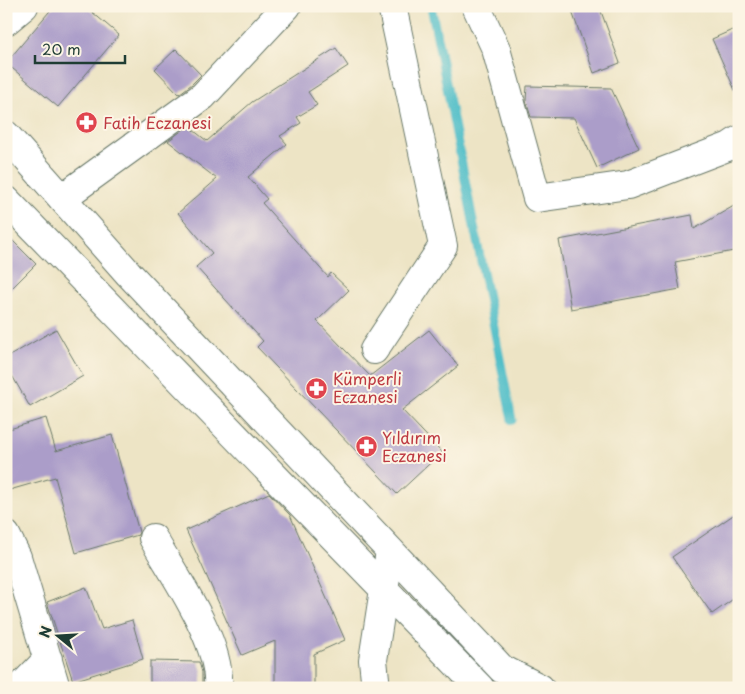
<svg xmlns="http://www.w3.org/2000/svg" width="745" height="694" font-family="'Playpen Sans',sans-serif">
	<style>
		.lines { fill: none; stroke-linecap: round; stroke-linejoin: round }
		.stream { stroke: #50bec8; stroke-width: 9 }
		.building { fill: #ab9dc9 }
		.street-casing { stroke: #677767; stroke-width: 30 }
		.secondary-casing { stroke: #677767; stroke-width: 30 }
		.street { stroke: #fff; stroke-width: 28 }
		.secondary { stroke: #fff; stroke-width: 28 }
		.labels { text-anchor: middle; stroke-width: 4; stroke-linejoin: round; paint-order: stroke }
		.health-label { font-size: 16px; fill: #be3a42; stroke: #fcf5e5; text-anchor: start }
	</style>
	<rect width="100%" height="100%" fill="#fcf5e5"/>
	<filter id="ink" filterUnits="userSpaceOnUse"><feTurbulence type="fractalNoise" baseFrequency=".02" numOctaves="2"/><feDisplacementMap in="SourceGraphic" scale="10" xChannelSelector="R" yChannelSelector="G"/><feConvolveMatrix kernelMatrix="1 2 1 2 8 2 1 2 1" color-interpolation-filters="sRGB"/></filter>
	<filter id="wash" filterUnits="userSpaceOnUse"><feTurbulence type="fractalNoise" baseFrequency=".0096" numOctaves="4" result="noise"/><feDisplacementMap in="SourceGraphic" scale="20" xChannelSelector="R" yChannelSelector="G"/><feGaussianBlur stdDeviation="1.12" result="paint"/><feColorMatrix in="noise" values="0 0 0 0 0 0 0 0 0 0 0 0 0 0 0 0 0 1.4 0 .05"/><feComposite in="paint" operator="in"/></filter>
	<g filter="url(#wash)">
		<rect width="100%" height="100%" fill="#ede4c5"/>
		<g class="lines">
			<path class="stream" d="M431,6L512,420"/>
		</g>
		<g id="blocks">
			<path class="building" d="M54,6H85L119,35L58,107L6,63Z
				M570,6H599L620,63L594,73Z
				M739,27V99L712,39Z
				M336,48L348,66L308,92L317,105L297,117L301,123L280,136L287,144L248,177L267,199L262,203L328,277L331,273L349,290L317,321L370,376L429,330L458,366L402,410L442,452L397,494L257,347L263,341L196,267L212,253L178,213L217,179L168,141L188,126L207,141L252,102Z
				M176,49L201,75L192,84L179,94L155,69Z
				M527,86L611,88L639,148L597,168L574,118L531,117L526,101Z
				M739,203V250L675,262L680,289L571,309L559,240L692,215L694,229Z
				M6,234L36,264L6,294Z
				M56,329L83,376L30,407L6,365V358Z
				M46,418L56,451L112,435L139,532L138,535L76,553L55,477L6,491V430Z
				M269,493L290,515L345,640L314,654V688H275V641L242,655L186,530Z
				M739,511V595L712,614L672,557Z
				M86,587L102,629L132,620L143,659L73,681L47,602Z
				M150,661L199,662L202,672V688H150Z"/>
		</g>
	</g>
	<g filter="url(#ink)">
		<use href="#blocks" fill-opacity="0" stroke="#677767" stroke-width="1"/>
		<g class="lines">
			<defs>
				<path id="street" d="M476,6L496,49L537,198L628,185L730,146L739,140
					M6,21L24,6
					M62,198L203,96L287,6
					M374,350L443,246L392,6
					M6,535L17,557L56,688
					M153,538C175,577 222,643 218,688
					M20,688L48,659
					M376,688L373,660L390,551"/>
				<path id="secondary" d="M6,135L129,274L502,669L540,688
					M6,200L480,688"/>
			</defs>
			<use href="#street" class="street-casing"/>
			<use href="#secondary" class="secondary-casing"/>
			<use href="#street" class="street"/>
			<use href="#secondary" class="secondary"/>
		</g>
	</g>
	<defs>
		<symbol id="pharmacy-disc" viewBox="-11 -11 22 22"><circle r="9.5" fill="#e0444e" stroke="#fcf5e5"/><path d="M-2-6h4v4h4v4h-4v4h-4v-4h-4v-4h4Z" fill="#fff"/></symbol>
	</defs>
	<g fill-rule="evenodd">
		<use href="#pharmacy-disc" x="74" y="110" width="25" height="25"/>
		<use href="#pharmacy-disc" x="304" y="376" width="25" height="25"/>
		<use href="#pharmacy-disc" x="354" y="434" width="25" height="25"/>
	</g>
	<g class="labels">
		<g class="health-label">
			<text x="103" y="129">Fatih Eczanesi</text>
			<text x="333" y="385">Kümperli<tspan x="333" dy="18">Eczanesi</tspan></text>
			<text x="382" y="444">Yıldırım<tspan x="382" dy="18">Eczanesi</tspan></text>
		</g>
	</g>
	<rect width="745" height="694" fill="none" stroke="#fcf5e5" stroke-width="25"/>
	<g transform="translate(58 636) rotate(288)" stroke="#fcf5e5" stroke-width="4" paint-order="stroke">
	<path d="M0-4L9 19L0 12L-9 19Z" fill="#1f3d34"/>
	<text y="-8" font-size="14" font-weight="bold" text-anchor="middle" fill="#1f3d34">N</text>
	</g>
	<path d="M35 55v8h90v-8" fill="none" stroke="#1f3d34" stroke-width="2.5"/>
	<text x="42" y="55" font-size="15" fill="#1f3d34" stroke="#fcf5e5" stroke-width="4" paint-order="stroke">20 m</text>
</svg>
